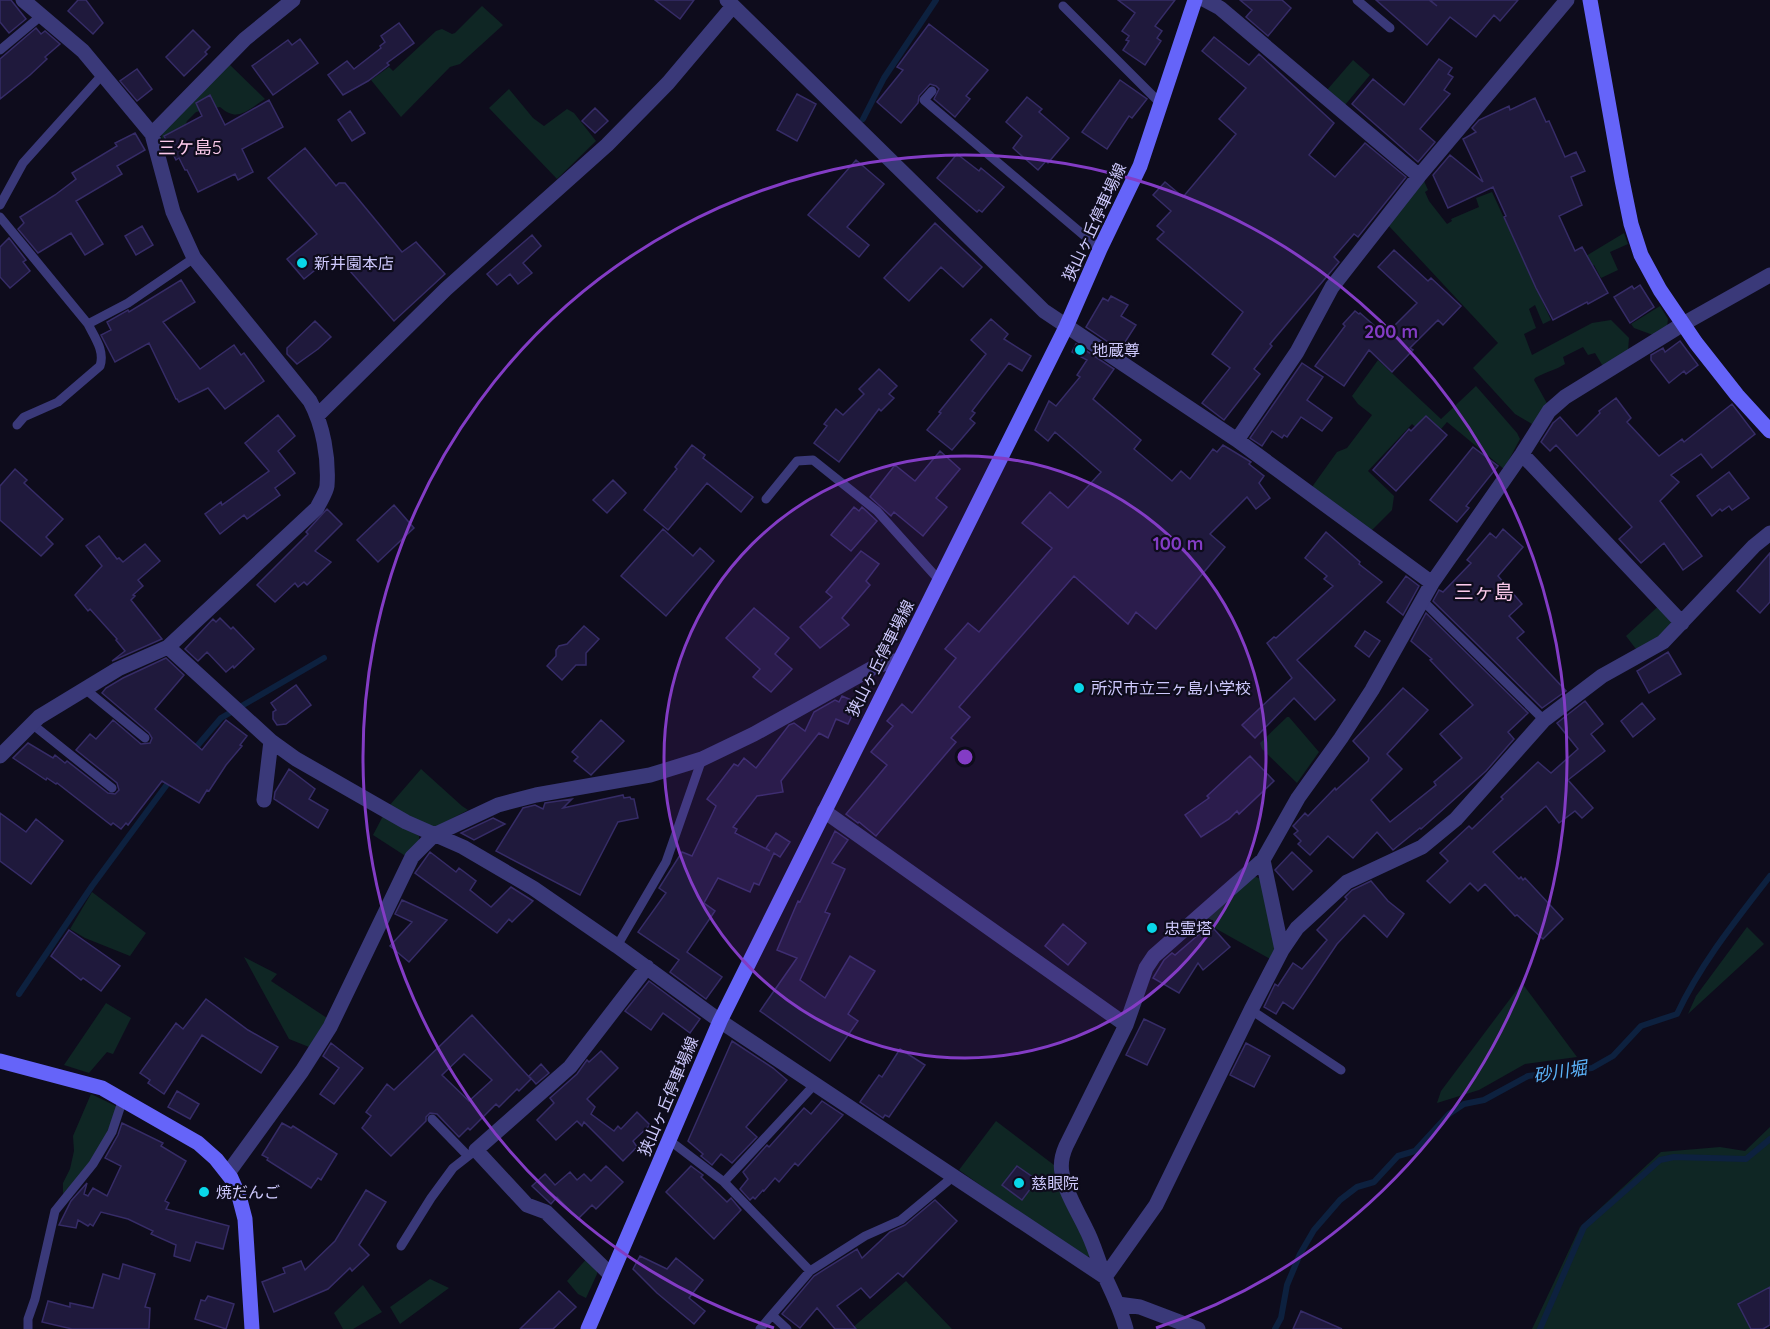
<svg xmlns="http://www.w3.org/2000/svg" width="1770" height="1329" font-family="Quicksand,'Noto Sans JP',sans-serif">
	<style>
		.green { fill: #0f2624 }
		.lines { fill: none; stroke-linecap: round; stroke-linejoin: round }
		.stream { stroke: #0d213f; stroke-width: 6 }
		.building { fill: #1f193c; stroke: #362c67; stroke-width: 1.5; fill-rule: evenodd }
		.lane { stroke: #3a3979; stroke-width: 9 }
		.street { stroke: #3a3979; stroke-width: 15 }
		.secondary { stroke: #6564f9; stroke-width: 15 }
		.ring { fill: none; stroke: #833cc5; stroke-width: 3 }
		.poi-dot { fill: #09d7e9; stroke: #0e0c1c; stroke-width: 2 }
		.labels { text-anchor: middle; stroke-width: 4.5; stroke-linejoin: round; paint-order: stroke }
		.street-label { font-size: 16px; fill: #cec9fd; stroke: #0e0c1c }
		.poi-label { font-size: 16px; fill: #cec9fd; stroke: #0e0c1c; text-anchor: start }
		.neighbourhood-label { font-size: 18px; fill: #fdcbec; stroke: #0e0c1c }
		.water-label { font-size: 18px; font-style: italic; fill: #5bb3f9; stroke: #0e0c1c }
		.quarter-label { font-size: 20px; fill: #fdcbec; stroke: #0e0c1c }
		.centre { fill: #833cc5; stroke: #0e0c1c; stroke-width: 3 }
		.ring-label { font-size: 18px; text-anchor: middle; font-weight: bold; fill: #833cc5; stroke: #0e0c1c; stroke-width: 4.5; stroke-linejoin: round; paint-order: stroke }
	</style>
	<rect width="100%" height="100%" fill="#0e0c1c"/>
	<path class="green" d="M482,6L503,25L460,64L450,67L401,117L371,80L389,67L393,71L436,31L442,29L452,34L455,33Z
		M1353,60L1370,75L1345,105L1327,90Z
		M228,63L265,99C247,110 238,123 220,107L196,112L187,121L177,146L165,155L161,141L162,132Z
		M509,89L533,118L544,126L567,109L574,113L596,141L557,179L489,108Z
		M1424,181L1428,190L1425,192L1429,201L1447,224L1452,221L1451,219L1479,207L1476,198L1492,192L1551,320L1543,324L1535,305L1529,309L1536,328L1524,334L1532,355L1592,323L1611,320L1629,338L1628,351L1604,368L1595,353L1588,355L1583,347L1563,357L1565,364C1556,370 1545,372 1535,378L1534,380L1549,407L1532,424L1515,414L1473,368L1498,343L1388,225Z
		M1624,233L1628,244L1610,252L1618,270L1601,278L1594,265L1587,269L1581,259Z
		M1660,306L1668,319L1667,327L1653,335L1634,328L1631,324Z
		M1378,360L1441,419L1476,386L1517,433L1520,439L1504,469L1447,422L1431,441L1412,424L1368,471L1394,496L1392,510L1371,531L1312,487L1337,452L1347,448L1372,415L1358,404L1352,396Z
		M1664,601L1680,618L1639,653L1626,636Z
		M1287,717H1289L1319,752L1297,783L1262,749L1260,743Z
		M421,769L462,806L468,810L436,827H428L389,806Z
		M383,816L419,836V842L407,857L373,835Z
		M1254,876L1263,880L1277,951L1272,960L1204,922Z
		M92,892L146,933L130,956L85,938L70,929Z
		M1747,927L1764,944L1688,1014L1696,996Z
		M244,957L277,974L271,981L327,1018L309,1047L289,1039Z
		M1522,983L1577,1057L1525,1064L1479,1090L1437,1103L1441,1091Z
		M106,1003L131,1018L113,1054L107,1052L89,1073L64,1065Z
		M91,1094L118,1107L101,1146L89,1165L63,1194V1183L70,1169L74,1151L73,1136Z
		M996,1121L1054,1165L1055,1182L1092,1252L1088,1257L1035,1224L959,1170Z
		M1770,1127V1287L1738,1304L1751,1329H1532L1580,1227L1661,1152L1720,1147L1745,1151Z
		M589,1256L597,1267V1274L586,1298L578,1294L567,1281Z
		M430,1279L449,1288L400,1324L390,1307Z
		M906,1281L952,1329H851Z
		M363,1285L382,1312L353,1329H343L334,1313Z"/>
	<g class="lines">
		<path class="stream" d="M863,119L884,78L936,0
			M192,752L221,718L324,658
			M19,994L92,886L171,779
			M1275,1329L1281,1318L1287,1285L1300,1254L1314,1230L1340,1200L1357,1187L1374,1182L1398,1156L1415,1151L1449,1114L1464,1104L1484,1100L1528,1076L1592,1068L1613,1056L1641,1026L1677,1014C1701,963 1736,920 1770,876
			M1540,1329L1584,1227L1660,1160L1674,1157L1746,1159L1770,1139"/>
	</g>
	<path class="building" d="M0,0H11L26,19L9,33L0,22Z
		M78,0H86L103,23L93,34L68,11Z
		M655,0H694L680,19Z
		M1118,0H1175L1155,26L1162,31L1157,38L1161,41L1145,65L1123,50L1129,41L1126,40L1129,36L1122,31L1135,13Z
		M1240,0H1282L1291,8L1268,36L1246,17L1252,10Z
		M1376,0H1429L1437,6L1430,0H1518L1500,21L1494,15L1476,37L1450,17L1427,45Z
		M399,23L414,43L387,63L389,65L368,81L343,95L328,75L347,61L354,69L381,48L380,46L385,42L381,36Z
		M929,24L988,70L966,96L970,99L955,117L934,99L939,89L936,86L930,84L919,96L918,103L901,123L877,102L903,70L897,67Z
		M36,28L41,34L45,31L60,44L45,57L47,59L30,75L0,99V59Z
		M193,30L210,47L205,52L207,54L184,76L166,57Z
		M1214,37L1249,65L1259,54L1334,123L1309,155L1335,177L1365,143L1406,177L1358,237L1354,234L1334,257L1339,262L1270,344L1272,346L1254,369L1260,374L1224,420L1202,403L1230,368L1212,354L1243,312L1157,239L1164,232L1157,226L1171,211L1153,195L1165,182L1183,197L1236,134L1219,119L1246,88L1202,51Z
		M300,39L318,63L273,95L252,66L288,40L292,45Z
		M1439,59L1452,68L1448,74L1453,77L1444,90L1450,94L1420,129L1435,142L1418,162L1352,104L1373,79L1404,105Z
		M137,69L152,89L137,101L120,81Z
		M1120,80L1147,99L1132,118L1129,116L1107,149L1082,132Z
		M797,94L816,104L797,141L777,130Z
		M210,95L225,125L269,100L283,127L242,149L253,172L238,180L235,174L198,192L187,170H185L179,158L176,160L164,136L202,116L196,103Z
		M1027,97L1042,109L1039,112L1069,138L1048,163L1046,161L1038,170L1013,148L1022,136L1006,122Z
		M1535,98L1546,122L1549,121L1565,157L1576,152L1585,171L1571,177L1582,205L1559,216L1575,251L1582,247L1608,293L1588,304L1587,302L1553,320L1536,288L1504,217L1506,216L1493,187L1448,208L1433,175L1450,155L1483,182L1463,139L1476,132L1472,128L1479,120L1509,106L1510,110Z
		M595,108L608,121L595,133L582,121Z
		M350,111L365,133L352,141L338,120Z
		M135,133L145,150L117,166L122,174L76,201L103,244L85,255L71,233L38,253L18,229L24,223L20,217L55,195L76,179L72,173L117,146L115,143Z
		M305,148L336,186L339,183H345L402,252L416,242L445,274L394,321L335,254L304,279L287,259L317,234L268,178Z
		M957,154L979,171L981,168L1004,187L982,212L979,210L977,212L937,178Z
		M856,160L884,184L847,227L869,245L859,257L808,215Z
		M935,223L982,267L963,287L941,267L909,301L884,278Z
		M142,226L153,245L136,255L125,236Z
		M532,235L541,246L523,263L532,273L518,284L510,274L497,285L487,274Z
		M9,238L26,260L23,262L30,271L10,288L0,277V247Z
		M1394,250L1428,281L1431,278L1461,306L1443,325L1438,320L1410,348L1413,350L1392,372L1369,350L1344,386L1315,366L1345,326L1343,324L1355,311L1359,314L1360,313L1385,335L1417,303L1378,267Z
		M181,280L195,302L163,322L200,369L234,345L241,355L244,353L264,381L225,409L208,388L179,402L177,399H176L149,343L115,362L101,335L111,330L107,322L128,310L129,312Z
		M1640,285L1654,307L1630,323L1614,297L1632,286L1634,289Z
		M1111,296L1128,305L1121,316L1136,325L1120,350L1086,327L1103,298L1108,301Z
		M991,319L1008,334L1004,339L1031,356L1022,371L1009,363L972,411L975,413L970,419L975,423L952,450L927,430L941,413L939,412L986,354L971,340Z
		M315,321L331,337L318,349L297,364L287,354V348Z
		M1680,341L1698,365L1686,374L1684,371L1669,383L1651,360V355L1663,348L1665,352Z
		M1076,344L1114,369L1093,399L1141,440L1134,449L1172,481L1181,471L1190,479L1213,449L1217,452L1223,445L1251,462L1249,464L1264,476L1259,483L1270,498L1256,509L1247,497L1210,534L1225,547L1156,629L1136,612L1128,624L1074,576L959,707L970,717L951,738L956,742L876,836L859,822L858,823L846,814L887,765L871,752L893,726L887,721L902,704L912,713L956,658L945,649L968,623L979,632L1052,548L1022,523L1050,492L1068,508L1101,472L1055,432L1048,441L1035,430L1049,401L1056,406L1080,377L1077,375L1087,360L1072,352Z
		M1302,363L1323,377L1307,400L1332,418L1322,431L1301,417L1287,437L1284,435L1282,438L1272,431L1262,446L1250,438Z
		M879,369L897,386L889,394L894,398L881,411L879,409L839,462L814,443L827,426L824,424L836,409L843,415L864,394L859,389Z
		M1616,398L1631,418L1627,422L1659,456L1682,439L1684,442L1732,404L1755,434L1712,468L1701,454L1671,475L1679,482L1660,501L1702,556L1683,570L1664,543L1641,563L1619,539L1632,527L1556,445L1550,451L1541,442L1553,423L1560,417L1577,436L1600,413L1599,411Z
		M278,415L295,436L278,451L295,473L275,488L280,495L247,519L244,515L220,534L205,514L221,502L222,505L269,471L245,443Z
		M1426,416L1447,435L1396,491L1373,470L1409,429L1411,431Z
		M692,445L705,455L703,458L753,497L741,512L707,483L668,530L644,510L677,469L675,467Z
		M1473,447L1498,466L1466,506L1469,508L1457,522L1430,500Z
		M940,451L960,469L936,498L947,507L923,536L894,512L891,516L870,497L895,465L915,481Z
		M15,469L27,480L24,483L63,519L46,537L53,544L41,556L0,520V486Z
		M1729,472L1749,498L1732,510L1729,506L1722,511L1720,509L1712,516L1697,496Z
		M613,480L626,493L607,513L593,500Z
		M394,505L414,528L378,562L357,540Z
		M854,507L859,511L862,507L877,521L851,551L831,535Z
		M327,509L342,524L315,551L331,562L307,585L304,582L298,587L295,583L275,602L257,585L308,534L306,532Z
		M663,529L693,556L700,548L714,561L666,616L621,576Z
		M1503,529L1523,547L1498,576L1522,604L1509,616L1524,632L1517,638L1566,691L1542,708L1433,601L1439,590L1443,592L1471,563L1467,560L1490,533L1496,538Z
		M1326,532L1360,562L1359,564L1382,582L1297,660L1335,700L1315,720L1294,698L1255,738L1242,725L1292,678L1267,643L1274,637L1276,638L1333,586L1324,579L1327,576L1305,558Z
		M99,536L117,559L119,558L123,562L145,544L160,561L138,580L143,586L133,595L135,596L131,600L162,639L112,661L125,651L116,640L117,639L90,609L88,611L75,595L102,566L86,546Z
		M861,551L879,564L866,581L870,585L842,618L849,625L820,648L800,627L832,597L826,592Z
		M1770,553V602L1760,613L1737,591Z
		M1406,576L1419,586L1403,615L1387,602Z
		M754,608L789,638L775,654L792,669L771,692L753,677L760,669L726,638Z
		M1426,613L1528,713L1508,732L1514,739L1486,771L1421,829L1420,828L1393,850L1377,832L1353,858L1328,836L1310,855L1298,844L1301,841L1294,834L1298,831L1293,826L1295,824L1305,813L1308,816L1335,788L1336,790L1368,761L1369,758L1353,741L1403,688L1428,710L1387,754L1402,769L1371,800L1390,822L1436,785L1434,782L1462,758L1440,734L1473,705L1430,660L1432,659L1411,641Z
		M220,618L231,629L233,627L254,649L234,668L233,666L226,672L207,652L198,661L185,649L213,619L216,622Z
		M584,626L599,639L586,653V665H576L562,680L547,666L556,656V650L559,646L567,644Z
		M1365,631L1380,641L1369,657L1355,646Z
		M1668,652L1681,674L1649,693L1637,671Z
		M166,658L184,675L155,709L202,750L226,720L247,736L240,745L242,746L226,765L209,791L207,790L199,803L162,781L128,825L126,823L121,829L113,823L111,825L57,783L56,784L47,778L46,780L13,758L28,743L53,758L55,755L65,763L67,761L108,793L115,794L119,790L117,783L76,750L90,734L96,739L113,720L141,744L150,743L152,738L149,733L102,693L106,688L123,678Z
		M296,685L311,705L286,724L277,725L273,719V712L276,710L271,703Z
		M842,696L858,703L848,724L836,719L828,738L819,733L781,781L783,792L757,796L733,827L737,829L735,833L770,851L766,848L776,833L790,842L780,857L774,853L759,885L754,883L750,892L718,878L704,903L715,911L687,952L722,977L706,999L670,972L679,960L638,932L666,893L659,888L682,852L692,856L716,806L707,799L734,764L738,766L744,758L756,768L789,725L794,723L805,731L814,712L835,700L839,702Z
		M1585,701L1603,724L1591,734L1605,751L1568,780L1593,808L1582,818L1575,811L1559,823L1546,806L1493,852L1519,879L1521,877L1523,880L1525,878L1563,919L1543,939L1517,915L1515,916L1485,884L1478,891L1470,883L1450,903L1427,881L1448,861L1440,853L1469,826L1472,829L1503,799L1501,797L1538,762L1551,773L1578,749L1557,723Z
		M1642,703L1655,719L1633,737L1621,721Z
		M601,720L624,741L591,775L574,761L578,757L572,752Z
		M1250,756L1274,781L1239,814L1237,811L1229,819L1201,837L1185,815L1209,798L1207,796Z
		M289,769L315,789L309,799L328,810L318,828L274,799L275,792Z
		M623,795L624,798L630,797L631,799H634L638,818L618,822L580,895L496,851L523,808L535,805L543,809L545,803L572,799L563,808Z
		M0,813L26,832L36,819L63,841L31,884L0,861Z
		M493,818L505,824L474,840L461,833Z
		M835,831L848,840L832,863L845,869L825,912L830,914L800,980L825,998L850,956L875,971L848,1014L858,1021L830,1061L760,1011L797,958L777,950L798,901L800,902Z
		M430,852L456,872L459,868L476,881L470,890L491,907L511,887L533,901L512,922L509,919L497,933L415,873Z
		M1292,852L1312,871L1293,890L1275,870Z
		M1371,881L1388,901L1404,914L1387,937L1364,915L1337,944L1293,1009L1283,1002L1276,1014L1264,1007L1275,984L1278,986L1293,963L1302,969L1327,940L1317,930L1347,899L1345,897L1352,890Z
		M402,900L447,920L409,962L390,946L412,922L395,914Z
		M1063,924L1086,943L1068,965L1045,946Z
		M1205,929L1209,933L1214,929L1230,947L1203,970L1198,963L1179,993L1153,978L1164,960L1172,953L1175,955Z
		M69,930L120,966L101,991L83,978L81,980L51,956Z
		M649,981L700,1019L690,1033L663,1013L651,1030L625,1011Z
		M206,999L248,1030L278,1047L261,1073L202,1035L164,1094L148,1083L150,1080L140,1073L176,1023L183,1029Z
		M472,1015L531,1079L519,1091L517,1089L499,1107L496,1104L470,1130L468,1128L459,1137L437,1114L430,1113L426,1117V1121L391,1156L362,1128L371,1116L366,1112L387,1084L394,1090ZM464,1054L492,1080L469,1101L442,1075Z
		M1144,1019L1165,1029L1147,1065L1126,1055Z
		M732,1041L773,1068L787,1080L746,1127L757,1137L732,1163L721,1154L712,1165L701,1156L703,1154L688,1141Z
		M331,1043L363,1068L334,1104L320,1094L339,1068L323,1056Z
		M1246,1043L1270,1056L1254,1087L1230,1075Z
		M900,1049L925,1065L889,1117L885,1115L883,1118L860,1102L879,1075L882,1077Z
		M601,1051L618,1068L587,1099L595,1107L591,1114L614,1131L618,1126L621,1129L637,1112L650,1125L633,1141L637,1147L623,1161L584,1122L582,1126L577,1121L556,1140L537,1120L554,1103L550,1098L577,1074L587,1060L589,1062Z
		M541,1064L549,1073L536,1084L529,1076Z
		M177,1091L199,1104L190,1119L168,1107Z
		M822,1101L843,1115L798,1166L795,1163L779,1182L775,1178L764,1191L763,1190L755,1199L753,1197L750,1200L740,1189L748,1179L743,1172L767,1145L769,1147L804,1108L811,1114Z
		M122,1123L163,1143L161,1146L186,1161L165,1201L169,1203L166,1209L229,1226L223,1249L196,1242L190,1261L174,1256L176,1245L151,1234L153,1231L128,1219L101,1212L93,1226L90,1224L88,1226L78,1220L76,1228L59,1225L71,1201L87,1183L84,1194L88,1196L93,1188L107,1196L121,1166L105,1158L118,1135Z
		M282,1123L291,1128L293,1126L337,1154L321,1180L318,1178L311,1188L267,1160L268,1158L262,1155Z
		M606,1166L623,1182L596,1209L592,1205L578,1219L557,1197L551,1204L532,1186L545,1174L555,1185L570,1172L577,1180L584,1174L591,1181Z
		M691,1166L703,1175L701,1177L727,1202L731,1198L741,1210L714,1239L666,1192Z
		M1017,1166L1037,1180L1022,1200L1002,1185Z
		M366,1190L386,1202L359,1245L369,1255L352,1271L350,1268L328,1289L274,1312L262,1282L285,1273L283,1268L301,1261L305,1270L335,1241Z
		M935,1200L957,1221L903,1277L898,1273L870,1298L861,1288L837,1306L856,1329H835L817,1308L800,1328L782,1314L814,1276L857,1249L862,1258L890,1232L905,1225Z
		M640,1256L667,1269L676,1258L703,1280L689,1298L705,1311L694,1324L657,1293L633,1269Z
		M123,1264L155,1274L145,1307L150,1308L149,1329H72L42,1322L48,1301L70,1307V1303L93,1308L103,1274L119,1279Z
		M1770,1287V1325L1763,1329H1751L1738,1304Z
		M559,1291L576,1307L553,1329H520Z
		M208,1296L234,1304L226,1329L195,1319L201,1300L205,1301Z
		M1301,1311L1342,1329H1293Z"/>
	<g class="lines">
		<path class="lane" d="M1357,0L1390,28
			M1063,6L1161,104
			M0,50L42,15
			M932,91L924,100L1100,249
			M0,205L23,163L103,74
			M0,217L88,324
			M17,425L24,417L58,402L100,366C105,351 95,338 88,324L128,303L194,258
			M766,499L797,461L813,460L877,511L939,580
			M1422,600L1544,720
			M85,689L145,738
			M32,724L112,788
			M617,946L666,862L702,759
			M1251,1010L1341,1070
			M432,1119L468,1156
			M669,1140L724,1182L810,1271L865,1236L901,1220L954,1176
			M724,1182L815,1084
			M401,1246L431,1198L453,1168L476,1150
			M28,1329V1319L35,1299L55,1211L93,1164L112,1132L123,1099
			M760,1329L772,1315
			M787,1329L772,1315L810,1271"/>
		<path class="street" d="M727,0L1044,311L1237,440L1432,583
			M1205,0L1220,8L1419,176
			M152,134L245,39L293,0
			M318,415L446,289L607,145L668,83L733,6
			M1237,440L1297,352L1332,287L1419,176L1567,0
			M1522,454L1682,623
			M168,647L271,741L296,759L406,822L463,847L533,888L617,946L720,1021L1105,1277L1156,1205L1251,1010L1282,950L1297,928L1347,882L1422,847L1456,819L1544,720L1602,676L1663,642L1754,546L1770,533
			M0,756L39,717L118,669L168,647L317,508C320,501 326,493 327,486C329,458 323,425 310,401L194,258L173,212L152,134L83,51L23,0
			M264,800L271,741
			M824,811L1126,1025
			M1263,860L1282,950
			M228,1173L302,1071L330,1027L412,857L434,835L498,805L536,795L650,775L702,759L754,734L876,666L899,660
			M611,1275L546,1212L527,1205L476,1150L570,1067L647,967
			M1118,1304L1140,1307L1198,1329
			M1126,1329C1121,1310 1113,1294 1105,1277C1098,1261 1094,1244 1086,1229C1078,1212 1065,1192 1062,1173C1060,1163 1062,1155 1066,1146L1126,1025L1146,968L1154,956L1263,860L1298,798L1341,738L1372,690L1432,583L1522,454L1549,411L1565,397L1683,324L1770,275"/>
		<path class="secondary" d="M1590,0L1622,180L1631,224L1641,255L1660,290L1696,343L1737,395L1770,431
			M0,1061L102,1088L198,1143L216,1159L231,1178L239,1196L245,1219L252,1329
			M588,1329L720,1021L1066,327L1100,249L1140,166L1195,0"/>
	</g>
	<circle cx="965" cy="757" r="301" fill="#833cc5" fill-opacity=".12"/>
	<g class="ring">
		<circle cx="965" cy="757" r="301"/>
		<path d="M774 1328A602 602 0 1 1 1156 1328"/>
	</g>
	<g class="poi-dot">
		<circle cx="302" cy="263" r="6"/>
		<circle cx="1080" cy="350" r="6"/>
		<circle cx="1079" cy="688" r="6"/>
		<circle cx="1152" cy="928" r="6"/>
		<circle cx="1019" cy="1183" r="6"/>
		<circle cx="204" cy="1192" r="6"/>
	</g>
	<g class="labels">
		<g class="street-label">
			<text transform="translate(1094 222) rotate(-65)" y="6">狭山ヶ丘停車場線</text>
			<text transform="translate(880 658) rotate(-63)" y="6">狭山ヶ丘停車場線</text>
			<text transform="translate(668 1096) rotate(-67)" y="6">狭山ヶ丘停車場線</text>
		</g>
		<g class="poi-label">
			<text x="314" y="269">新井園本店</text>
			<text x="1092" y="356">地蔵尊</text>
			<text x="1091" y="694">所沢市立三ヶ島小学校</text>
			<text x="1164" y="934">忠霊塔</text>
			<text x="1031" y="1189">慈眼院</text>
			<text x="216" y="1198">焼だんご</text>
		</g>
		<g class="neighbourhood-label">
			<text x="190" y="154">三ケ島5</text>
		</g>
		<g class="water-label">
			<text transform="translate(1560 1072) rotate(-9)" y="6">砂川堀</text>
		</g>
		<g class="quarter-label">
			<text x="1484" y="599">三ヶ島</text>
		</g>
	</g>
	<circle cx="965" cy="757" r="9" class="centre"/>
	<g class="ring-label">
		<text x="1391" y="338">200 m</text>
		<text x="1178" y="550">100 m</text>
	</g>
</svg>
